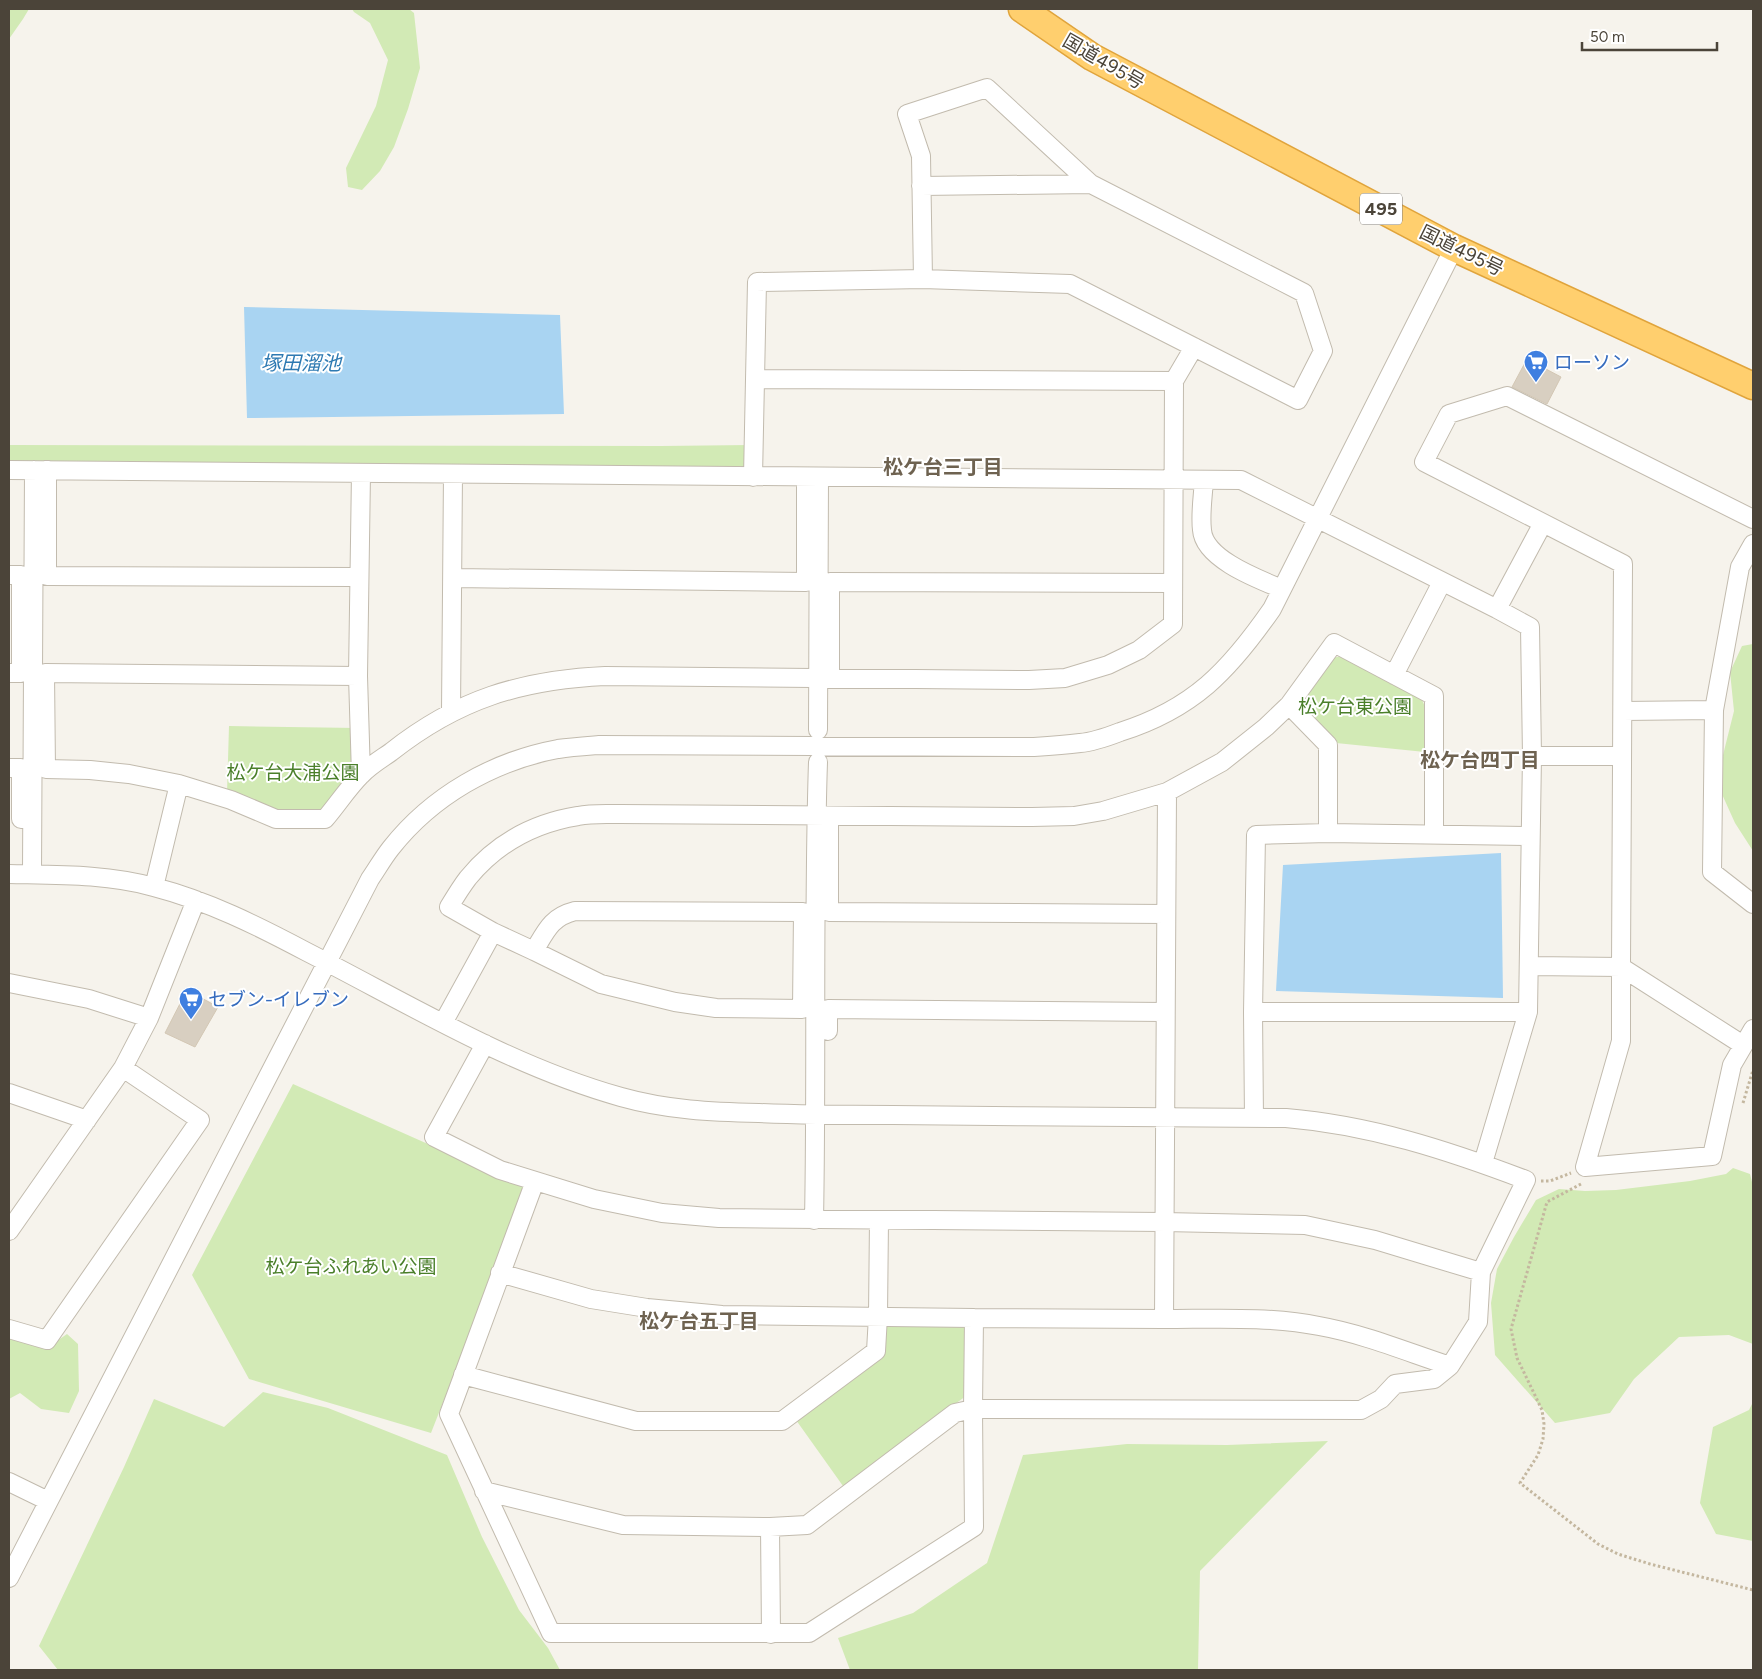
<svg xmlns="http://www.w3.org/2000/svg" width="1762" height="1679" font-family="Figtree,'Noto Sans JP',sans-serif">
	<style>
		.green { fill: #d2eab5 }
		.water { fill: #a9d4f2 }
		.building { fill: #d8cfc1; stroke: #d3c7b4 }
		.lines { fill: none; stroke-linecap: round; stroke-linejoin: round }
		.minor-casing { stroke: #c2bbae; stroke-width: 20 }
		.highway-casing { stroke: #e0a43c; stroke-width: 29 }
		.path { stroke: #c4b79f; stroke-width: 3; stroke-dasharray: 2.5 2.5; stroke-linecap: butt }
		.minor { stroke: #fff; stroke-width: 18 }
		.highway { stroke: #ffcf6e; stroke-width: 26 }
		.labels { text-anchor: middle; stroke-width: 4; stroke-linejoin: round; paint-order: stroke }
		.shield { fill: #fff; stroke: #817c74; stroke-width: 1 }
		.shield-label { font-size: 18px; font-weight: bold; fill: #4b4439 }
		.street-label { font-size: 19px; fill: #4b4439; stroke: #fff }
		.shop-label { font-size: 19px; fill: #366cbe; stroke: #fff; text-anchor: start }
		.park-label { font-size: 19px; fill: #4a7f2a; stroke: #fff }
		.water-label { font-size: 20px; font-style: italic; fill: #2e7ab2; stroke: #fff }
		.neighbourhood-label { font-size: 20px; font-weight: bold; fill: #6e6250; stroke: #fff }
	</style>
	<rect width="100%" height="100%" fill="#f6f3ec"/>
	<path class="green" d="M9,9H29L23,19L9,39Z
		M352,9H409L414,13L420,68L408,109L394,147L380,171L362,190L348,187L346,168L376,106L388,60L370,23L354,12Z
		M9,445L661,446L750,445L748,469L9,465Z
		M1753,644V851L1735,823L1721,792V763L1734,711L1730,672L1742,646Z
		M1341,656L1421,697L1425,707V752L1336,743L1304,708L1305,699L1333,658Z
		M229,726L357,728L358,774L324,817L276,815L227,793Z
		M293,1084L527,1188L431,1433L249,1379L192,1275Z
		M1733,1168L1750,1174L1753,1186V1344L1729,1335L1679,1337L1634,1379L1610,1413L1555,1423L1495,1355L1491,1303L1497,1269L1514,1237L1536,1200L1559,1189L1585,1191L1616,1190L1690,1181L1726,1174Z
		M885,1323H968L966,1396L843,1486L796,1420L883,1355Z
		M67,1334L78,1344L79,1391L69,1413L41,1409L20,1393L9,1399V1335L54,1343Z
		M263,1392L328,1408L447,1455L482,1537L519,1610L548,1648L560,1670H58L39,1646L124,1467L154,1399L224,1427Z
		M1753,1402V1541L1716,1534L1700,1503L1713,1427L1749,1410Z
		M1328,1441L1200,1571L1198,1670H850L838,1638L913,1613L987,1563L1023,1455L1127,1444L1227,1445Z"/>
	<path class="water" d="M244,307L560,315L564,414L247,418Z
		M1501,853L1503,998L1276,991L1283,865Z"/>
	<path class="building" d="M1527,359L1561,377L1547,404L1512,387Z
		M187,990L218,1007L195,1047L165,1033Z"/>
	<g class="lines">
		<defs>
			<path id="minor" d="M921,186L1091,184
				M756,379L1174,381
				M9,470L1241,480L1497,609L1530,627L1532,756L1528,1012L1483,1163
				M47,470V576L359,577
				M361,473L358,676L361,775
				M753,477L757,282L923,279L1070,284L1298,400L1323,351L1304,293L1091,184L987,88L907,114L921,156L923,279
				M1204,480C1203,496 1200,514 1202,530C1204,559 1258,579 1282,589
				M1753,544L1740,567L1714,710L1712,872L1753,904
				M9,575H21V673H9
				M454,578L806,582V477
				M1497,609L1543,523
				M1394,675L1442,582
				M358,676L45,673L46,769L90,770L129,774L179,784L231,800L276,819H325C337,805 348,788 361,775C369,766 381,759 391,752C458,699 521,680 605,676L1029,680L1065,678L1108,665L1139,650L1173,624L1174,381L1194,347
				M830,678V582L1173,583
				M1289,705L1328,745V833
				M1623,711L1714,710
				M451,712L453,474
				M818,730L819,477
				M1532,756H1622
				M9,768H21V819
				M829,816V912L1166,914
				M9,874C58,875 107,874 154,887C208,901 258,926 307,952C409,1004 510,1066 621,1097C667,1110 712,1112 759,1113C804,1115 848,1115 893,1115C1024,1116 1155,1118 1286,1118C1370,1125 1447,1150 1526,1180L1481,1272L1478,1322L1450,1366L1434,1379L1395,1384L1381,1399L1361,1410L973,1409L955,1413L807,1525L770,1527L623,1525L484,1491
				M32,874L34,470
				M154,887L179,784
				M575,911L803,912L802,1009L716,1008L675,1002L601,984L534,951C546,931 551,917 575,911Z
				M534,951L493,932L449,907C455,897 461,887 468,878C496,844 534,823 578,816C592,813 606,814 620,814L1032,817L1074,816L1103,811L1167,792L1222,762L1266,727L1289,705L1334,643L1434,696V834
				M1530,966L1621,967L1623,564L1424,462L1449,414L1507,396L1753,519
				M1621,967V1041L1585,1167L1712,1156L1732,1065L1753,1029
				M1621,967L1743,1045
				M9,983L89,999L149,1018
				M1253,1012H1528
				M443,1023L493,932
				M828,1031V1009L1165,1012
				M485,1044L434,1137L500,1170L594,1199L662,1213L719,1218L1164,1222L1305,1225L1375,1240L1481,1272
				M9,1093L87,1120
				M1254,1118L1253,1012L1256,835L1328,833L1530,836
				M814,1220C817,1067 813,914 818,762
				M9,1231L123,1068L149,1018L196,900
				M500,1273L591,1299L647,1308L722,1315L974,1318L973,1409L974,1527L809,1633H551L449,1414L535,1181
				M974,1318L1164,1319L1167,792
				M1164,1319C1215,1319 1269,1316 1319,1326C1364,1334 1407,1352 1450,1366
				M9,1329L47,1340L200,1120L123,1068
				M463,1375L636,1421H782L876,1351L878,1316L879,1220
				M9,1482L48,1501
				M770,1527L771,1634
				M9,1578L370,879C377,869 383,858 391,848C432,796 493,761 558,749C571,747 586,746 599,745L1034,747C1049,746 1064,745 1080,743C1093,742 1107,737 1120,732C1193,709 1229,671 1272,609L1454,248"/>
			<path id="highway" d="M1022,9L1092,57L1454,248L1753,386"/>
		</defs>
		<use href="#minor" class="minor-casing"/>
		<use href="#highway" class="highway-casing"/>
		<path class="path" d="M1743,1103L1753,1070
			M1541,1181H1550L1571,1173
			M1581,1184L1547,1202L1511,1329L1517,1358L1542,1410L1544,1424L1543,1439L1538,1455L1520,1483L1598,1544L1618,1554L1650,1564L1753,1590"/>
		<use href="#minor" class="minor"/>
		<use href="#highway" class="highway"/>
	</g>
	<defs>
		<symbol id="supermarket-pin" viewBox="-11 -11 22 30"><path d="M0 17L-7.5 6A9.5 9.5 0 1 1 7.5 6Z" fill="#3f7fe0" stroke="#fff"/><path d="M-6-5.5h2.5l.6 2H6L4.5 2H-2.5L-4.4-4H-6ZM-1.5 3.2a1.3 1.3 0 1 0 .1 0ZM3 3.2a1.3 1.3 0 1 0 .1 0Z" fill="#fff"/></symbol>
	</defs>
	<g fill-rule="evenodd">
		<use href="#supermarket-pin" x="1522" y="348" width="28" height="38"/>
		<use href="#supermarket-pin" x="177" y="985" width="28" height="38"/>
	</g>
	<g class="labels">
		<rect class="shield" x="1360" y="193.5" width="42" height="31" rx="4"/>
		<g class="shield-label">
			<text x="1381" y="215">495</text>
		</g>
		<g class="street-label">
			<text transform="translate(1104 61) rotate(30)" y="7">国道495号</text>
			<text transform="translate(1462 250) rotate(26)" y="7">国道495号</text>
		</g>
		<g class="shop-label">
			<text x="1554" y="369">ローソン</text>
			<text x="208" y="1006">セブン-イレブン</text>
		</g>
		<g class="park-label">
			<text x="1355" y="713">松ケ台東公園</text>
			<text x="293" y="779">松ケ台大浦公園</text>
			<text x="351" y="1273">松ケ台ふれあい公園</text>
		</g>
		<g class="water-label">
			<text x="301" y="370">塚田溜池</text>
		</g>
		<g class="neighbourhood-label">
			<text x="943" y="474">松ケ台三丁目</text>
			<text x="1480" y="767">松ケ台四丁目</text>
			<text x="699" y="1328">松ケ台五丁目</text>
		</g>
	</g>
	<rect width="1762" height="1679" fill="none" stroke="#4b4439" stroke-width="20"/>
	<path d="M1582 42v8h135v-8" fill="none" stroke="#4b4439" stroke-width="2.5"/>
	<text x="1590" y="42" font-size="15" fill="#4b4439" stroke="#ffffff" stroke-width="4" paint-order="stroke">50 m</text>
</svg>
